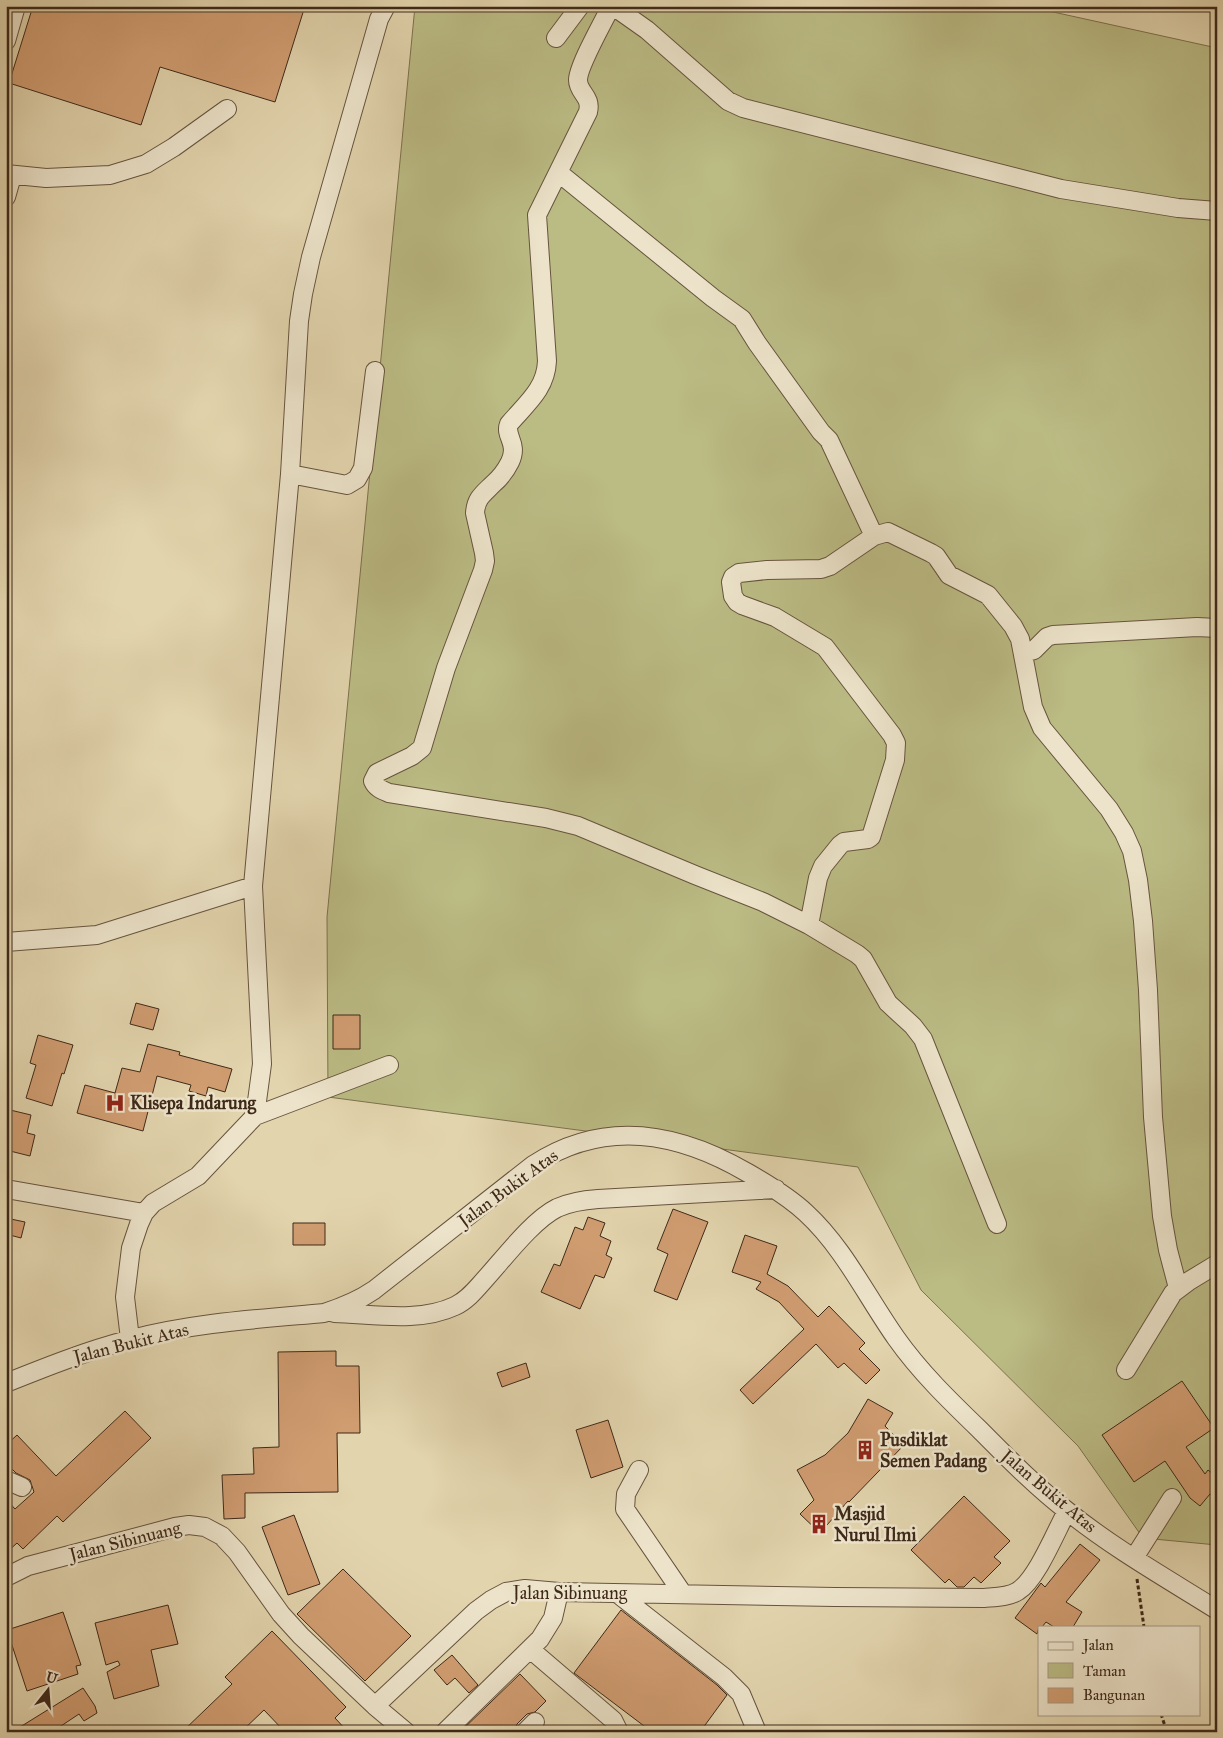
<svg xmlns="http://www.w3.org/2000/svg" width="1223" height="1738" font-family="'IM FELL Great Primer',serif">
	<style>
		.green { fill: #bbbb84; stroke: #7c724e }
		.building { fill: #d09d71; stroke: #3e2919 }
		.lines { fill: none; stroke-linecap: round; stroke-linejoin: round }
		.minor-casing { stroke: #67543e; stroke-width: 20 }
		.path { stroke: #3e2919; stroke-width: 3; stroke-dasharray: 4 2.5; stroke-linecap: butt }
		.minor { stroke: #ece3ca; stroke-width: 18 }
		.labels { text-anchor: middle; stroke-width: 5; stroke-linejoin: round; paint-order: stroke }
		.poi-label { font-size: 18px; font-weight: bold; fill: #3e2919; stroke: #ece3ca; text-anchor: start }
		.street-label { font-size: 18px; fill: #3e2919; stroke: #ece3ca }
	</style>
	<rect width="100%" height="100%" fill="#e2d4ad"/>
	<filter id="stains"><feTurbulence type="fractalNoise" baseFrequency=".004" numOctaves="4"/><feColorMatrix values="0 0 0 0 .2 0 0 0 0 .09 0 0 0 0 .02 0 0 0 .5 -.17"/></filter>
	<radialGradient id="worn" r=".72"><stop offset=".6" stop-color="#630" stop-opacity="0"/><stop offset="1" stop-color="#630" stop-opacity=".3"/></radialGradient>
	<path class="green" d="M415,6H1026L1217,48V1545L1143,1538L1078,1446L921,1290L858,1167L328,1097L327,917Z"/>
	<path class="building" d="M33,6H305L275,102L160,67L141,125L9,83Z
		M136,1003L159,1009L153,1030L130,1024Z
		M333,1015H360V1049H333Z
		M38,1035L73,1045L64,1074L62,1073L52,1106L26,1098L36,1065L30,1063Z
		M148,1044L180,1052L179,1055L232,1069L225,1092L208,1087L206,1096L189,1091L191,1085L157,1076L143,1131L77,1113L85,1085L115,1093L122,1068L140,1072Z
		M6,1109L31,1115L27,1133L35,1135L30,1156L6,1150Z
		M673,1209L708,1222L677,1300L654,1291L668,1254L657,1249Z
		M588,1217L605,1223L600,1236L611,1241L606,1255L612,1258L604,1278L595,1275L580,1309L541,1292L554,1264L560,1266L575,1227L583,1230Z
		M6,1218L25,1222L21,1238L6,1234Z
		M293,1223H325V1245H293Z
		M745,1235L777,1246L767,1274L788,1286L818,1317L829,1306L865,1343L859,1349L880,1370L866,1384L844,1363L838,1368L816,1344L753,1404L740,1390L804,1329L779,1302L756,1289L761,1282L732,1272Z
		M336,1351V1366H359L360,1433H337L338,1492L245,1493V1518L224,1519L222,1475L254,1474L253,1448L279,1447L278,1352Z
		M526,1363L530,1377L502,1387L497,1373Z
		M1182,1381L1214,1428L1186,1447L1205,1474L1208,1470L1217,1477V1498L1210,1494L1200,1506L1190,1498L1165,1461L1134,1482L1102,1435Z
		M868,1399L893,1413L885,1426L904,1445L849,1502L848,1501L820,1533L800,1514L814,1500L797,1470L825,1455L848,1433Z
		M125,1411L151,1438L63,1522L57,1516L23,1549L17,1543L6,1553V1499L15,1509L34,1492L30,1480L16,1473L6,1463V1445L17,1435L56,1476Z
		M608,1420L623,1467L591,1478L576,1430Z
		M964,1496L1010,1541L994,1557L1001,1563L981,1583L974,1577L964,1587H957L949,1579L945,1583L911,1550Z
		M294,1515L320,1584L288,1595L262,1527Z
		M1080,1544L1100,1560L1066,1602L1082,1612L1073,1627H1054L1046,1622L1042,1627H1039L1037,1634L1015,1618L1041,1583L1045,1587Z
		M343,1569L411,1636L365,1681L297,1614Z
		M168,1605L178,1644L151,1650L159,1686L114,1699L107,1672L120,1665L118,1661L106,1665L95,1623Z
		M621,1610L717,1685L727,1695L700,1732H652L574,1673Z
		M63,1612L81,1665L76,1666L78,1674L27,1691L7,1630Z
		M272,1631L346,1707L335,1718L348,1732H285L264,1710L241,1732H182L232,1684L225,1677Z
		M452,1655L478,1685L469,1693L455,1678L447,1685L434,1670Z
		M520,1674L546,1701L535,1712L527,1714L517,1724L514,1732H460Z
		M83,1688L95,1706L97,1713L84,1721L79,1714L52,1732H12Z"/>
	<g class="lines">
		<defs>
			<path id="minor" d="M611,6C604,21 578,66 578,80C578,93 592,96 588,112L537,215L547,361C546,389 526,404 509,424C504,436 519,443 510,462C506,470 500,478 493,484C483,494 476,498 475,513L484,553L485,561L483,570L446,668L422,748L412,756L377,773L373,781C376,788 382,790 389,793L546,818L578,826L695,875L763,902L809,925L857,954L863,959L888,1003L913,1026L923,1039L997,1224
				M613,6L647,30L728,101L743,108L1061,189L1178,208L1217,211
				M556,38L580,6
				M6,41L16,6
				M559,173L713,298L742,319L757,343L821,432L829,440L874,536
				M6,174L46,178L110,175L146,164L174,147L227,109
				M6,197L12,176
				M290,474L347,485L357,479L363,468L375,371
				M1023,653L1034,650L1047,637L1053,635L1197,627L1217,628
				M809,925L818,878L823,866L840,845L844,842L868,839L871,837L895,760L896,743L892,735L825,647L775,617L742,605L737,602L733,596L731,582L733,577L739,573L767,570L821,569L830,566L874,536L888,532L931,553L936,556L949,575L988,595L1013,626L1020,639L1033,707L1042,728L1109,809L1124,833L1132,851L1138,880L1143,921L1148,990L1153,1117L1162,1216L1168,1250L1178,1288
				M6,942L97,935L253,886
				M255,1116L389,1065
				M6,1189L144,1213
				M334,1313C373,1314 419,1323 455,1306C468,1300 477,1288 486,1278C505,1257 533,1220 557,1208C570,1202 584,1200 598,1199L776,1189
				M130,1339L125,1297L131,1248L139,1224L144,1213L153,1203L198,1176L255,1116L262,1064L253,886L290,474L299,321L303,294L311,257L379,19L386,6
				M1126,1370L1173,1293L1189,1281L1217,1264
				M6,1383C46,1367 86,1351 128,1340C191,1323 258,1319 324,1313C343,1307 358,1301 374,1290L533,1165C605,1118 678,1132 748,1173C769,1185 789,1197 806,1213C844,1248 867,1297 896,1338C920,1372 950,1401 979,1429C1007,1457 1035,1486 1066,1510C1113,1548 1166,1578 1217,1610
				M639,1470L626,1494L625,1509L683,1594
				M6,1480L22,1487
				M1134,1558L1172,1498
				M6,1577L28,1566L175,1527L189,1525L205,1527L222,1536L237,1552L281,1614L301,1636L375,1706L406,1732
				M618,1594L724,1677L741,1694L757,1732
				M530,1649L613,1720L619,1732
				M375,1706L476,1611L491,1600L506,1592L525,1589L559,1592L835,1597L984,1598C995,1597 1009,1597 1018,1591C1037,1579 1056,1531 1067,1511
				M445,1732L540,1639L553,1618L559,1592
				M525,1732L535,1722"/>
		</defs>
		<use href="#minor" class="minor-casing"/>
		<path class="path" d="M1137,1579L1144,1627
			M1161,1714L1167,1732"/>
		<use href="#minor" class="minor"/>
	</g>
	<defs>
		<symbol id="hospital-bare" viewBox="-9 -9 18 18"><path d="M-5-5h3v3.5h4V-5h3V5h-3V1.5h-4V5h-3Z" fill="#8f2418" stroke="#ece3ca" stroke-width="2.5" paint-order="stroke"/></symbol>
		<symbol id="building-bare" viewBox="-9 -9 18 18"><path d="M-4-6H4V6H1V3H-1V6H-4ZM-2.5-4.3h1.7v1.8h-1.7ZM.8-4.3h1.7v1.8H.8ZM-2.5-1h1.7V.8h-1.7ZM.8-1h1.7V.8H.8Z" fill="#8f2418" stroke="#ece3ca" stroke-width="2.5" paint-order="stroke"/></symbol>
	</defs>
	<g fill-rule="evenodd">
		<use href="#hospital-bare" x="101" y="1089" width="28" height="28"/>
		<use href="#building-bare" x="851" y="1436" width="28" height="28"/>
		<use href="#building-bare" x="805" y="1510" width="28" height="28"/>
	</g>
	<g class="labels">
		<g class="poi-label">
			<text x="130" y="1109">Klisepa Indarung</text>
			<text x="880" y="1446">Pusdiklat<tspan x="880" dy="21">Semen Padang</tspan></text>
			<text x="834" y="1520">Masjid<tspan x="834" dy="21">Nurul Ilmi</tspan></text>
		</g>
		<g class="street-label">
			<text transform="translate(508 1188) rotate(-36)" y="6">Jalan Bukit Atas</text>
			<text transform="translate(131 1343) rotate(-14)" y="6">Jalan Bukit Atas</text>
			<text transform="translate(1049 1491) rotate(40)" y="6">Jalan Bukit Atas</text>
			<text transform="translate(125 1541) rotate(-14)" y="6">Jalan Sibinuang</text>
			<text x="570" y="1599">Jalan Sibinuang</text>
		</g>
	</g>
	<rect width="1223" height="1738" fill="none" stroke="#e2d4ad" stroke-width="25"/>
	<rect x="8" y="8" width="1208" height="1723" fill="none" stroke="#3e2919" stroke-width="2.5"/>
	<rect x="12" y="12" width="1198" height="1713" fill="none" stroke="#3e2919"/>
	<rect x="1038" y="1626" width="162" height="90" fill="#ece3ca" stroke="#a69983"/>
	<rect x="1048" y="1642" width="25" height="8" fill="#ece3ca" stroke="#a69983"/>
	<text x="1083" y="1650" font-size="15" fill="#3e2919">Jalan</text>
	<rect x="1048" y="1663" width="25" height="15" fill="#bbbb84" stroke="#a69983"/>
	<text x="1083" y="1676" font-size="15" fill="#3e2919">Taman</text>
	<rect x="1048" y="1688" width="25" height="15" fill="#d09d71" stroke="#a69983"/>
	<text x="1083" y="1700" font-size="15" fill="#3e2919">Bangunan</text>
	<g transform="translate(48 1690) rotate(17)" stroke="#ece3ca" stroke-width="4" paint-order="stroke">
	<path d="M0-4L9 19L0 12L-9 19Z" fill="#3e2919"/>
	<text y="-8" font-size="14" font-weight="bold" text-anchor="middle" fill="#3e2919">U</text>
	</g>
	<rect width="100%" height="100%" filter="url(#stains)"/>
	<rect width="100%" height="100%" fill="url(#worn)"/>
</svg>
